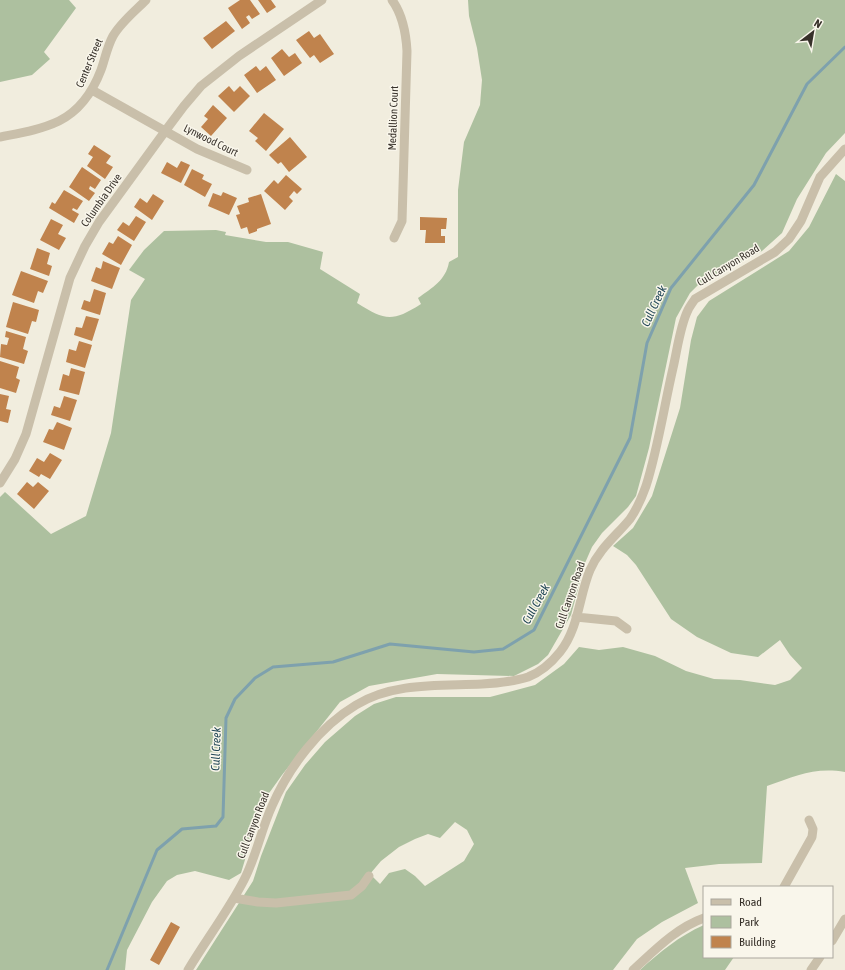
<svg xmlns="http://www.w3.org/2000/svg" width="845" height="970" font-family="'Asap Condensed',sans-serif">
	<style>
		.green { fill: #adc09f; fill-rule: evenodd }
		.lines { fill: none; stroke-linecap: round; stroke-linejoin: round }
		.stream { stroke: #7ea1ad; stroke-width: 3 }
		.building { fill: #c0834d }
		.minor { stroke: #c9bfaa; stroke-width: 9 }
		.labels { text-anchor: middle; stroke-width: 3; stroke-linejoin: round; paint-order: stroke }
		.street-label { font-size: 11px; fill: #37312a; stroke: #f9f6eb }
		.water-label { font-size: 12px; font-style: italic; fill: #214757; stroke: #f9f6eb }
	</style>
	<rect width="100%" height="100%" fill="#f1edde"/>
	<path class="green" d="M0,0H69L76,8L44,52L50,59L32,75L0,82Z
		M468,0H845V133L826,153L797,199L782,233L762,251L699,284L690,293L676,318L649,448L636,496L628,507L602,533L592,547L585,563L571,615L548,655L538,664L514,676L437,674L369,686L340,702L282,775L262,803L241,873L229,880L195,871L177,875L167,881L152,902L127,950L125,970H0V497L5,492L51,534L86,516L111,433L131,300L145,279L129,270L144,250L164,231L216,230L226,232L225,235L266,242H288L323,252L320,269L360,294L357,303C385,320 391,323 421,304L418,298C432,288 446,280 449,262L458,257V190L464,142L480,105L482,80L477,48L469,16Z
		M836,174L845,181V772C814,767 796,776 767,786L762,863L719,864L685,868L698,903L662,922L637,939L613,970H196L253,881L261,856L286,792L305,765L325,742L355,716L374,704L396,697H490L535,685L564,664L579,647L599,650L623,647L655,656L686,671L714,679L740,680L775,685L790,680L802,668L790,655L780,640L758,657L731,653L697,637L671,619L636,565L627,555L613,546L633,528L652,496L680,408L691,340L697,317L709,301L789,251L809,227ZM455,822L467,830L474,844L464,861L425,886L415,876L405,869L389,873L380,884L370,874L381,861L399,847L415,839L428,834L440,838Z
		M704,925V957H734L725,970H640C660,952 679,936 704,925Z"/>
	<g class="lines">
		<path class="stream" d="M107,970L157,850L182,829L216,826L223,817L226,718L235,699L255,678L273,667L333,662L390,644L474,652L503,649L534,630L630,438L647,343L671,288L754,185L807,84L845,47"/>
	</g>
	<path class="building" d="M240,0H250L260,14L252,19L249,15L246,17L250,23L242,29L228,8Z
		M258,0H271L276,7L267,13Z
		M226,21L235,31L212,49L203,38Z
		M309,31L314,38L320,34L334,54L320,63L314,55L310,58L296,40Z
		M282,49L289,57L295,53L302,63L284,76L271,58Z
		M256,66L260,71L266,66L276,80L257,93L244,75Z
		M229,86L234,92L240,86L250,96L234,112L218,96Z
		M213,105L227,118L211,136L201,127L208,119L204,116Z
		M264,113L284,129L266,151L255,141L258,138L249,131Z
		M290,137L307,157L289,172L281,162L278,164L269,155Z
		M94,145L111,156L106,163L113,167L105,179L87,166L93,157L88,154Z
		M181,161L190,165L181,183L161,173L167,162L177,168Z
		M82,167L101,180L95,189L90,186L89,189L95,193L89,201L69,187Z
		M192,169L204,175L202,179L212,184L205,197L184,185Z
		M286,175L302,189L297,194L294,191L289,197L293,201L285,210L264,191L274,180L278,184Z
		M64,190L83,201L77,210L73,208L72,210L79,214L74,223L49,208L52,202L55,204Z
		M223,192L237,198L229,215L208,206L213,193L221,196Z
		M153,194L164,201L152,220L134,207L140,198L147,203Z
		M261,194L271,224L257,229V231L249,234L247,227L241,229L236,215L240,214L237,206L249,202L248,198Z
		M136,216L146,222L134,241L117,230L123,222L129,226Z
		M420,217L447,218L446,229H441V236H445V243H425L426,230H420Z
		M51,219L63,225L58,234L66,238L59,250L40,240Z
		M118,236L132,245L121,265L102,254L109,242L113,244Z
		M37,248L50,253L47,264L52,266L49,276L30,269Z
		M103,261L120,268L112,289L91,281L96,267L101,269Z
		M21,271L48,281L43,293L38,291L34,303L12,295Z
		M94,289L106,293L100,315L81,309L84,300L90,302Z
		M13,302L39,310L36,322L32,321L28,334L6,327Z
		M86,316L99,319L92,341L74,335L76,327L82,328Z
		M6,331L26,337L23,349L28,351L24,364L0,357L1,344L7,345L9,338L5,337Z
		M79,341L92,345L85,368L66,362L69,349L76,351Z
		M0,361L19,367L16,378L20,380L16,393L0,388Z
		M71,368L85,372L79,395L59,390L63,374L69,376Z
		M0,394L9,396L6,409L11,410L8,423L0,421Z
		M64,396L77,400L70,421L51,415L54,406L60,408Z
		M57,422L72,428L64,450L43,442L49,429L53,430Z
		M50,453L62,460L50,479L41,474L39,477L29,471L37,458L44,462Z
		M27,482L33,487L38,482L49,491L34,509L17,494Z
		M171,922L180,927L159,965L150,960Z"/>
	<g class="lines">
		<path class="minor" d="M392,0C403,15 406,33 407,51L402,221L394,238
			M92,90L197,149L247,170
			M0,137C20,133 40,130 59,121C79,111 93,91 101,70C105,59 107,47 113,36C121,22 135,11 146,0
			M0,483L15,459L26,434L70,278L85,246L99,222L166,130L184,106L201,86L239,56L322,0
			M576,617L616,621L627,629
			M784,887L812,837L813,829L809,820
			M234,898L258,902L276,903L351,895L362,886L369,876
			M832,941L845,919
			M188,970C206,940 228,911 244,880C256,857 261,830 272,806C289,767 319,727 356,705C393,682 440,686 482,684C498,683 513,682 528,677C541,672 552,662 560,652C579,628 579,596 590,570C599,549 616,536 630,519C637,509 642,497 646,486C658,448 664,407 673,368C677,351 680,326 688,310C690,306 693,302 695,299L775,252L789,239L801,221L820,177L845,149
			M633,970C655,950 676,928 704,918
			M811,970L820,957"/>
	</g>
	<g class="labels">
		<g class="street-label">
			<text transform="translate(89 63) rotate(-67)" y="4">Center Street</text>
			<text transform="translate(393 118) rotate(-88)" y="4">Medallion Court</text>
			<text transform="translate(211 140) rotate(26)" y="4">Lynwood Court</text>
			<text transform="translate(101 200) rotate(-55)" y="4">Columbia Drive</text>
			<text transform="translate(728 265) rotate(-31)" y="4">Cull Canyon Road</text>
			<text transform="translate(570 595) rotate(-71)" y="4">Cull Canyon Road</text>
			<text transform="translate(253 825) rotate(-69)" y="4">Cull Canyon Road</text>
		</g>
		<g class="water-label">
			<text transform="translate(654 306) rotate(-65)" y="4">Cull Creek</text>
			<text transform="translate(536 604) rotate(-61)" y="4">Cull Creek</text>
			<text transform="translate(216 749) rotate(-88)" y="4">Cull Creek</text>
		</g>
	</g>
	<rect x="703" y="886" width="130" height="72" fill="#f9f6eb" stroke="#aba79e"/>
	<rect x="711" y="899" width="20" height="6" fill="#c9bfaa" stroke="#aba79e"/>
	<text x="739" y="906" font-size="12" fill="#37312a">Road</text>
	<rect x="711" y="916" width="20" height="12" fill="#adc09f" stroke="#aba79e"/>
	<text x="739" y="926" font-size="12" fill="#37312a">Park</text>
	<rect x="711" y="936" width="20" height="12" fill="#c0834d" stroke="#aba79e"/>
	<text x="739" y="946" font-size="12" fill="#37312a">Building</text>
	<g transform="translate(813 32) rotate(31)" stroke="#f9f6eb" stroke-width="3" paint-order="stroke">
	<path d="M0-3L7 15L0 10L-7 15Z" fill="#37312a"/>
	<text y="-6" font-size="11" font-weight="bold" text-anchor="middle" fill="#37312a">N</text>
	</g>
</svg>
